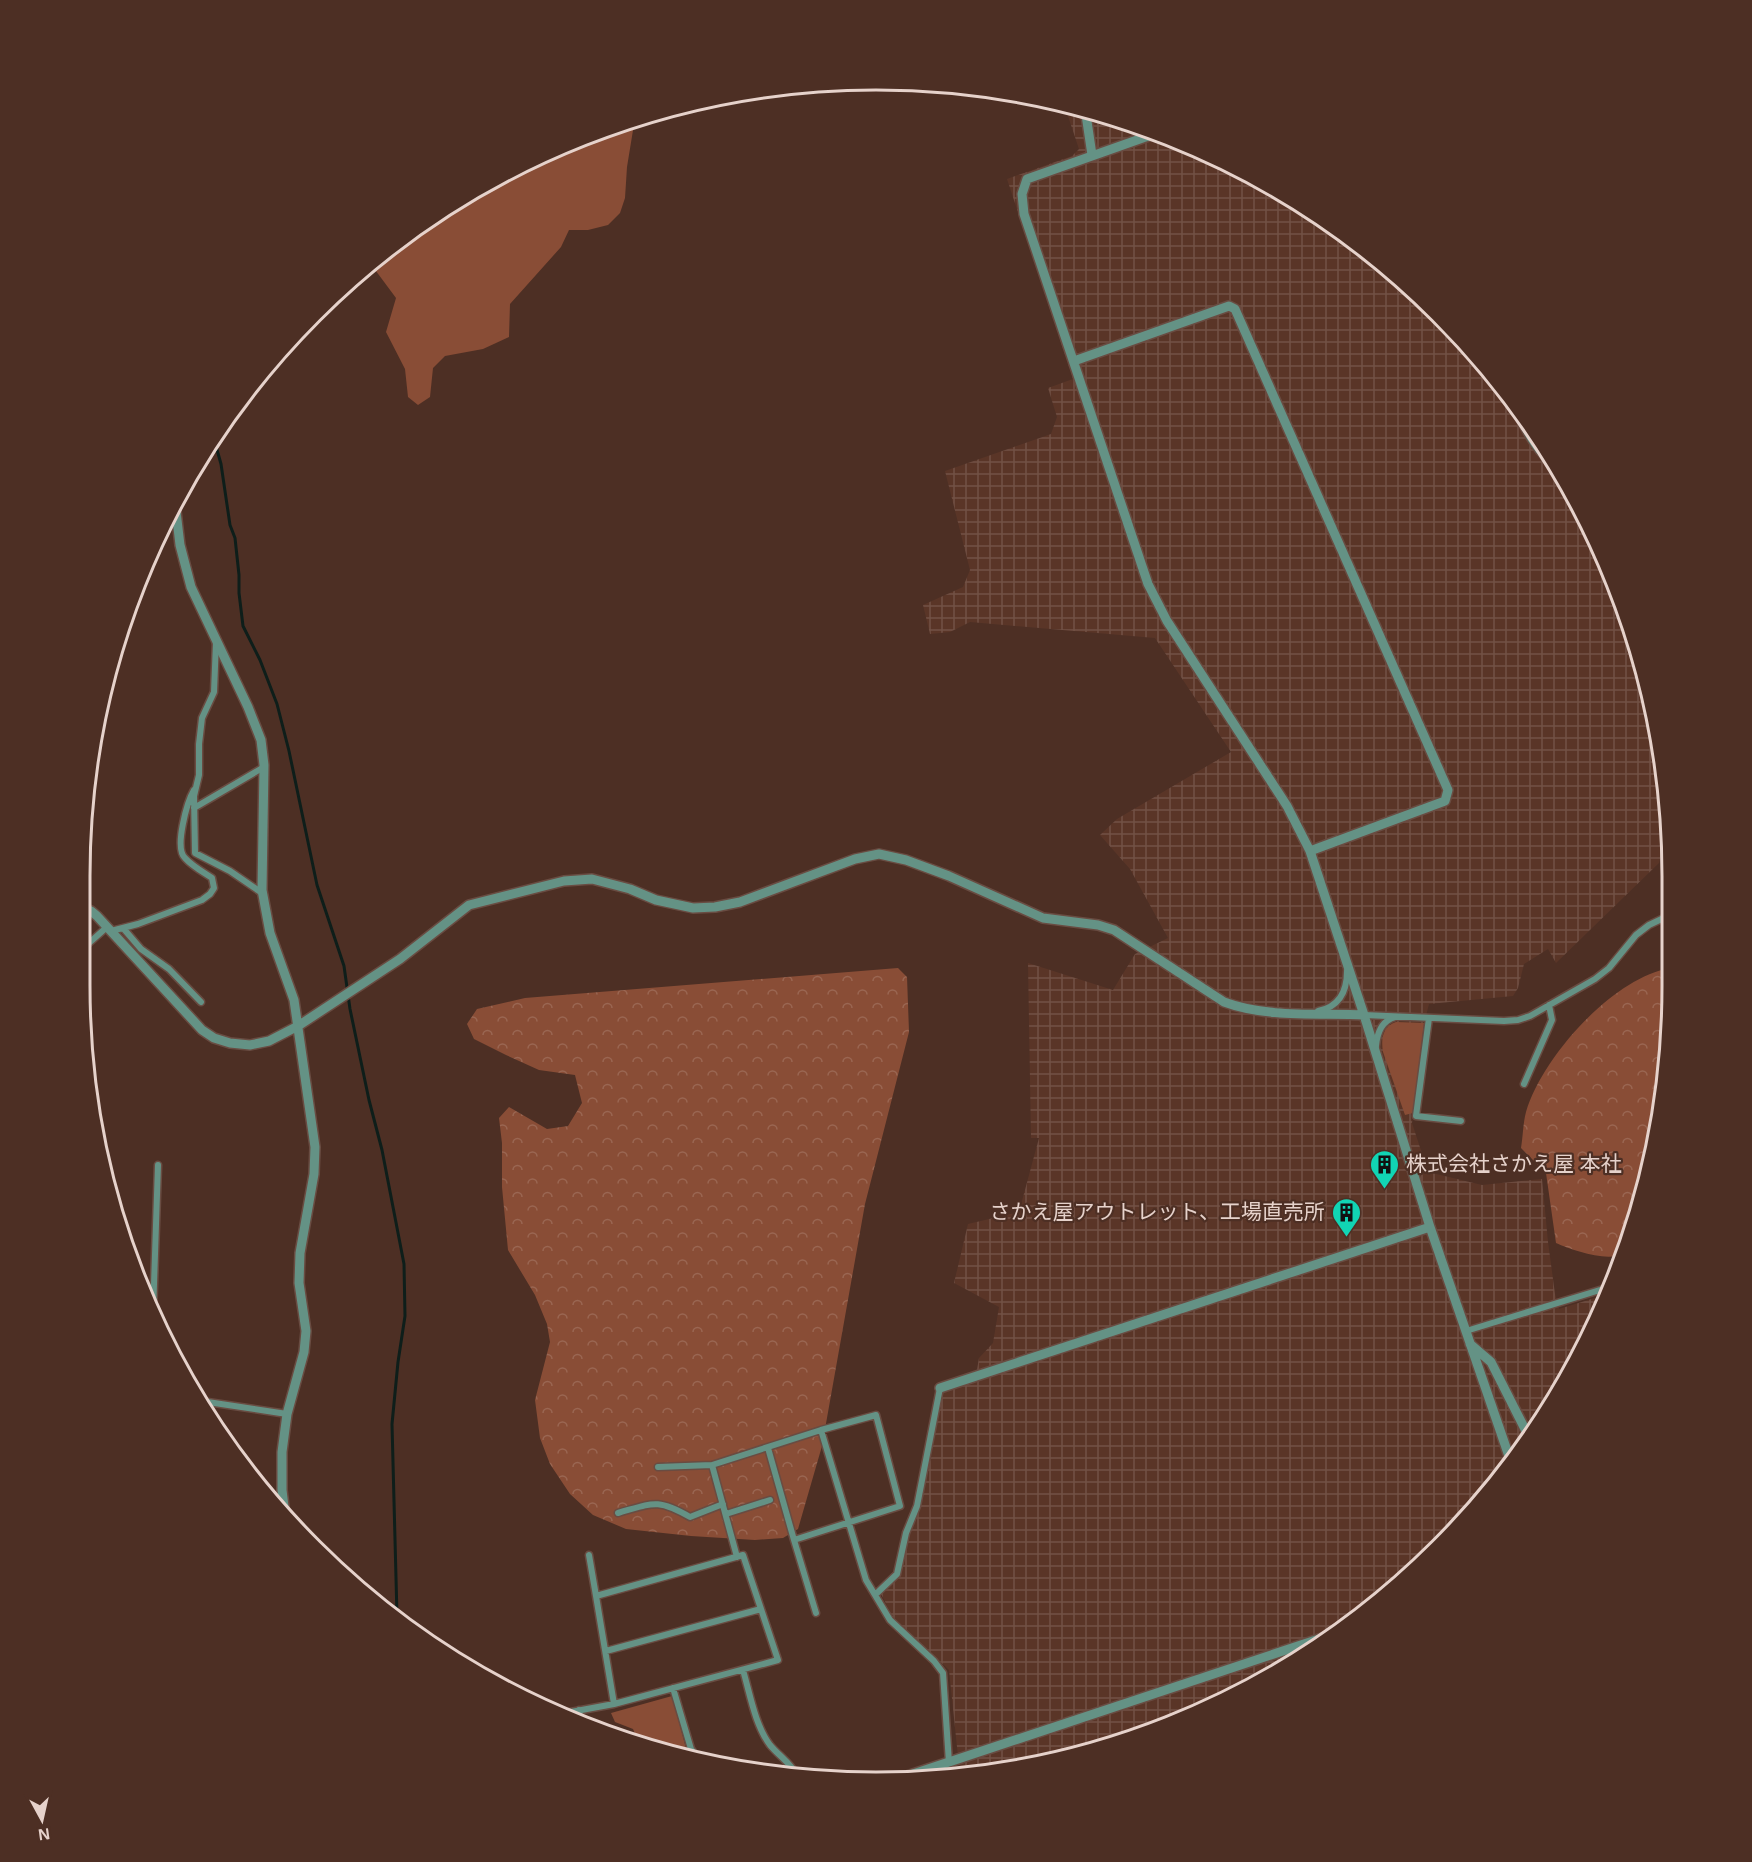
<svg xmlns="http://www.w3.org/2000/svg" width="1752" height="1862" font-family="Helvetica,'Noto Sans JP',sans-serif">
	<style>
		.industrial { fill: url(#industrial-grid) }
		.green { fill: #894d36 }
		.forest { fill: url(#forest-crowns) }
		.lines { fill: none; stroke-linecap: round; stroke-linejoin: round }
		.stream { stroke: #0e1e1a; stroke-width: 3 }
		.minor-casing { stroke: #694c42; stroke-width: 9 }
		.tertiary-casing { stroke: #694c42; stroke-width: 12 }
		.minor { stroke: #649285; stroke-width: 6 }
		.tertiary { stroke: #649285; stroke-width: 9 }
		.labels { text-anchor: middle; stroke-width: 4.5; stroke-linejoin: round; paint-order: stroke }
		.poi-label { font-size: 21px; fill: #e6d2cb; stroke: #4d2f24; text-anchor: start }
		.rim { fill: none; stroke: #e6d2cb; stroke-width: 3 }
	</style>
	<defs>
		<pattern id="industrial-grid" width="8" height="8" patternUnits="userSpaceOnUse" patternTransform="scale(1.5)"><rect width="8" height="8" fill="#5a3527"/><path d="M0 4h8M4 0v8" fill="none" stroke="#725145"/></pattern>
		<pattern id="forest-crowns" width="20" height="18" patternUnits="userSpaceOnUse" patternTransform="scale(1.5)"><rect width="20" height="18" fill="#894d36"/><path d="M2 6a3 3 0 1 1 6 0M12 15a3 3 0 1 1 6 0" fill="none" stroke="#9a6652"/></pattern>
	</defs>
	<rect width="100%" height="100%" fill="#4d2f24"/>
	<path class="industrial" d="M1064,104L1082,107L1228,161L1361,244L1475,351L1566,477L1630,620L1666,772L1667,829L1659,863L1556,963L1548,949L1524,964L1518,988L1513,996L1429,1004L1424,1023L1412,1123L1428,1172L1482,1185L1542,1179L1548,1242L1555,1294L1559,1309L1611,1293L1538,1429L1439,1549L1275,1676L1132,1740L980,1776L923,1778L959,1766L949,1670L893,1617L881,1594L897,1579L931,1458L942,1392L975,1381L979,1358L993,1343L999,1307L954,1283L968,1224L1019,1212L1039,1138H1031L1028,963L1113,990L1135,954L1168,938L1130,869L1100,835L1117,819L1231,752L1155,638L970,622L950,632L930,634L923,605L963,587L970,570L945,471L1051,434L1057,417L1048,388L1073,379L1007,179L1072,156L1079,149Z"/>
	<path class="green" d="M635,118L627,167L625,198L620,213L608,225L588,230H569L561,247L510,304L509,337L483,349L445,356L433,368L430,397L418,405L408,397L405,369L386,332L396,298L370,263L477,186L620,122Z
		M1396,1022L1424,1023L1413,1113L1405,1115L1383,1052C1381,1039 1382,1027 1396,1022Z
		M672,1696L686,1748L660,1751L654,1742L637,1738L633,1729L615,1722L611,1713Z"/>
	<path class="forest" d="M898,968L907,977L909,1032L865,1204L822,1446L798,1529L783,1538L755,1540L691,1536L626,1529L593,1515L570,1494L550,1464L540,1438L535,1400L550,1342L547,1324L535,1295L508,1250L502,1187V1143L499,1118L509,1107L547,1129L568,1126L582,1103L575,1075L539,1070L506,1055L474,1039L467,1024L477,1009L525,998Z
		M1670,968L1672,969V986L1657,1141L1623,1254C1606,1262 1572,1250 1556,1243L1546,1173L1521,1148C1523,1137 1523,1123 1526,1112C1542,1057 1613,978 1670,968Z"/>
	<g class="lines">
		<path class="stream" d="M214,439L221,464L230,525L235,538L239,575V593L243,626L260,660L277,704L289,751L317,885L344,966L350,1009L369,1100L382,1150L404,1264L405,1316L398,1362L392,1424L397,1616"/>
		<defs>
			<path id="minor" d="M216,642L214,692L202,718L199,744V775L194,796L195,853L230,871L262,893
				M194,808L264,767
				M123,928L141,949L169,969L201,1002
				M111,931L138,924L202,900L210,894L214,888L212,878C203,872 192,866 185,858C174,848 187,802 194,790
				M80,951L107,927
				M1318,1011C1339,1007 1347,992 1347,971
				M1364,1015L1504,1021L1518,1020L1530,1016L1595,979L1609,968L1636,935L1649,925L1670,915
				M1429,1018L1416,1116L1461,1121
				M1376,1046C1377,1034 1381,1021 1395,1017
				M1524,1084L1552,1020L1549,1005
				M153,1314L158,1165
				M1466,1331L1613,1286
				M201,1401L287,1414
				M768,1448L794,1540L900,1506L876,1415L821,1430
				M658,1467L712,1465
				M618,1513C653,1503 657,1498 690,1517L723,1504
				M726,1514L770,1500
				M794,1540L816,1613
				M589,1555L596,1596
				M737,1557L712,1465L821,1430L866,1580L890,1620L934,1661L943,1673L949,1763
				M876,1594L897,1574L906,1533L917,1506L940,1388
				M606,1651L761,1609
				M743,1670C750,1694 755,1725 770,1745C779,1756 791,1763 797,1776
				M673,1688L691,1749L699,1760
				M579,1710L580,1721
				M560,1714L614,1704L778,1660L743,1555L596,1596L614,1704"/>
			<path id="tertiary" d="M1085,108L1092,155
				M1154,134L1027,179L1022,194L1024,214L1148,584L1167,621L1287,806L1310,851L1364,1015L1430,1227L1511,1462
				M1074,361L1229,306L1235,309L1448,790L1445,801L1310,851
				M1513,403C1525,425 1535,452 1557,465
				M175,503L180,545L191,587L248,707L261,740L264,765L262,890L270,933L294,1000L315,1147L314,1174L300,1253L299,1283L306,1331L304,1352L287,1414L282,1452V1490L285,1515
				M80,906L91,911L97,916L202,1030L214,1038L230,1043L250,1045L269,1041L298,1026L400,959L469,905L564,881L592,879L630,889L656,900L693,908L715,907L740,902L855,859L879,854L906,860L949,876L1043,918L1098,925L1114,930L1224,1002C1267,1018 1318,1013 1364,1015
				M1470,1344L1491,1362L1530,1439
				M940,1388L1430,1227
				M901,1778L1325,1637"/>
		</defs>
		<use href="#minor" class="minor-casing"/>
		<use href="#tertiary" class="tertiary-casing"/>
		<use href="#minor" class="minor"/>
		<use href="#tertiary" class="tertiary"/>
	</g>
	<defs>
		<symbol id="building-pin" viewBox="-11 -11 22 30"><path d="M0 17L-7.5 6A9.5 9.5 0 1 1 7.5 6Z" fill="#11d5b4" stroke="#4d2f24"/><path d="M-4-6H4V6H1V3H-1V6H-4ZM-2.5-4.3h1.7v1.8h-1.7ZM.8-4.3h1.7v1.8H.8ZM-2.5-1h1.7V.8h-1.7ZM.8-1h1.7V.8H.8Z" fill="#111"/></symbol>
	</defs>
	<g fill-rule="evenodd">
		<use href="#building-pin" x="1368" y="1148" width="33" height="45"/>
		<use href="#building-pin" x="1330" y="1196" width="33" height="45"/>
	</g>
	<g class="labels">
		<g class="poi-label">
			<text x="1406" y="1171">株式会社さかえ屋 本社</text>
			<text x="1325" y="1219" text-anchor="end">さかえ屋アウトレット、工場直売所</text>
		</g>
	</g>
	<path d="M0 0H1752V1862H0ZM876 90H876A786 786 0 0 1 1662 876V986A786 786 0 0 1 876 1772H876A786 786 0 0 1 90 986V876A786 786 0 0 1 876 90Z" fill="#4d2f24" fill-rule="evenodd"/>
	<path class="rim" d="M876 90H876A786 786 0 0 1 1662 876V986A786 786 0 0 1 876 1772H876A786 786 0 0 1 90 986V876A786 786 0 0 1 876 90Z"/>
	<g transform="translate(42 1820) rotate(172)" stroke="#4d2f24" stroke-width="4.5" paint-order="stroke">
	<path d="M0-4.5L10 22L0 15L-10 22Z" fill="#e6d2cb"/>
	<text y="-9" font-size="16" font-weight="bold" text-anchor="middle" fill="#e6d2cb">N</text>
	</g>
</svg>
